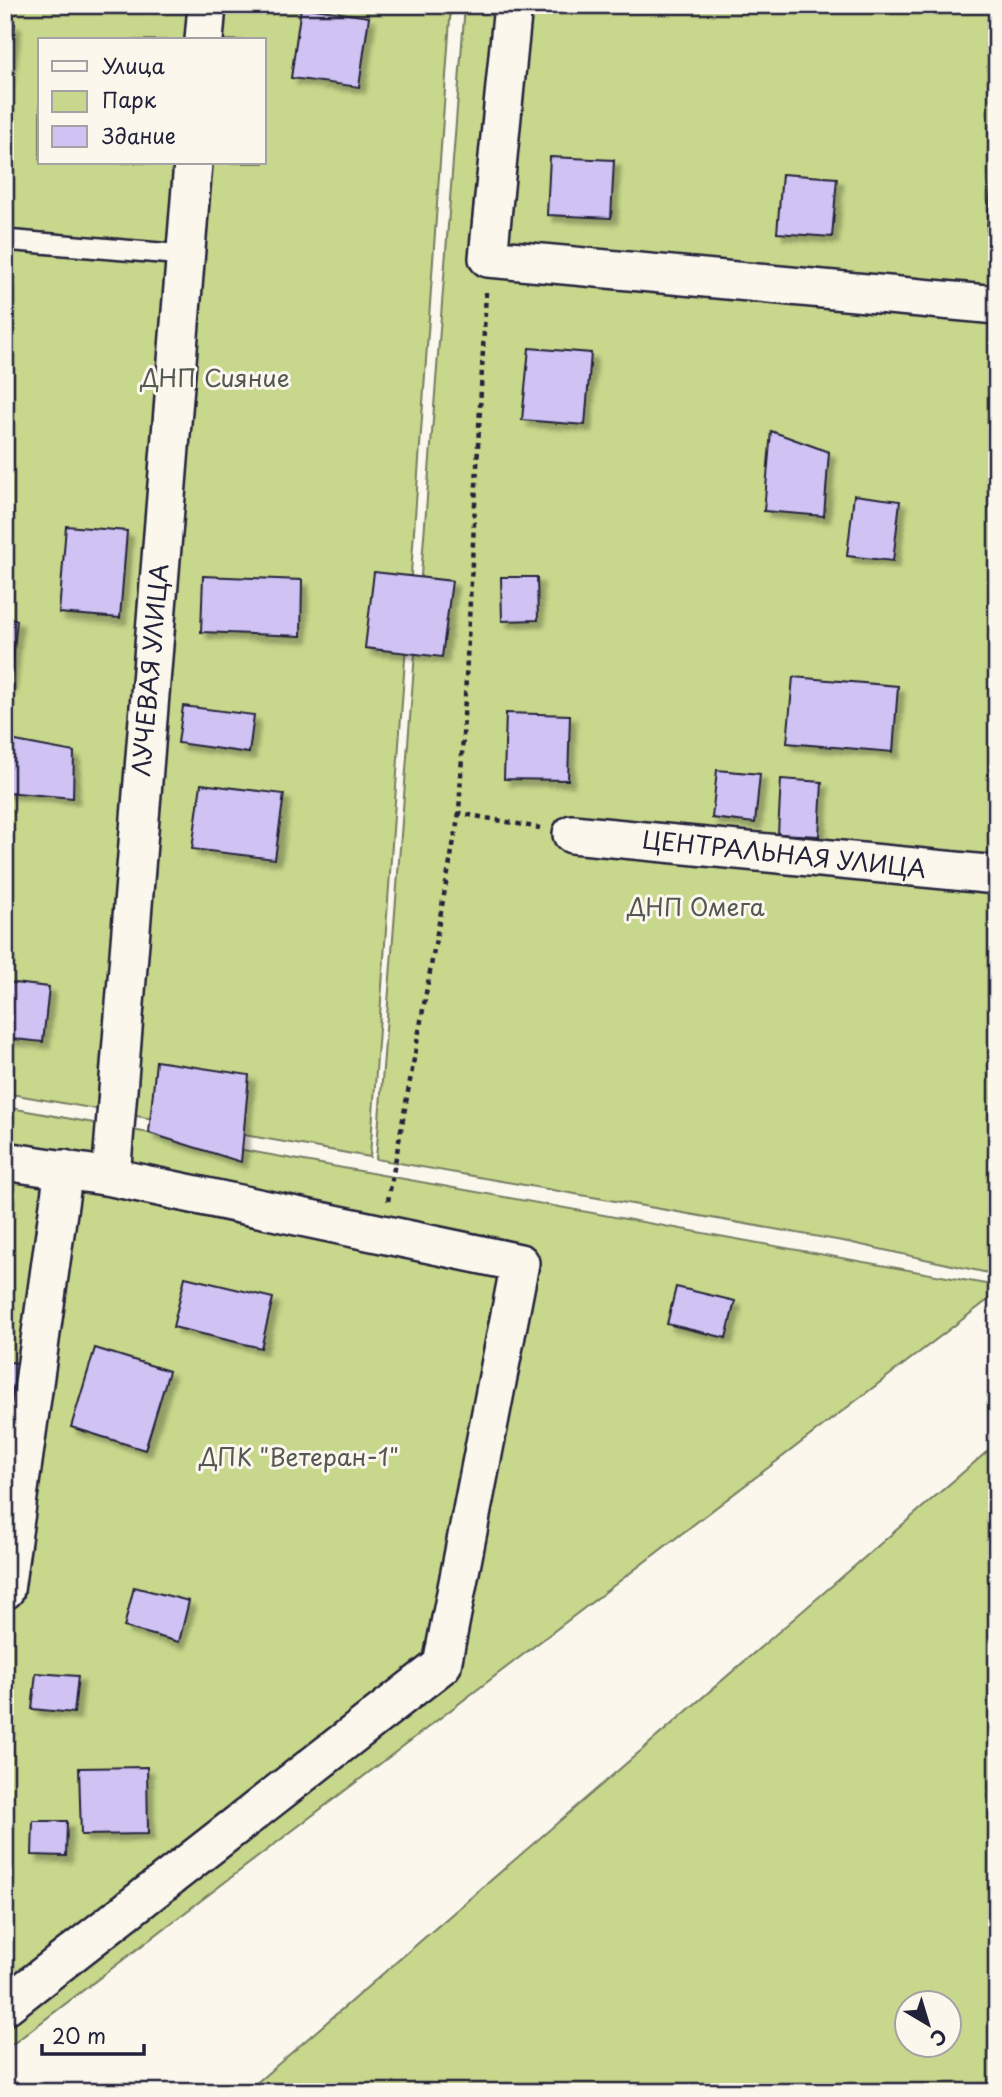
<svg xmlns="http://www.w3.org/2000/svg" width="1002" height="2097" font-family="'Playpen Sans',sans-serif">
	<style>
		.green { fill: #c7d78b; stroke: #747c63; stroke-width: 2; fill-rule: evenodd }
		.building { fill: #d0c2f3; stroke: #22223b; stroke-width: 2; filter: url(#shadow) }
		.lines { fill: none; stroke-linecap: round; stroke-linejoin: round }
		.service-casing { stroke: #22223b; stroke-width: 24 }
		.minor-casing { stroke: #22223b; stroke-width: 42 }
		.path { stroke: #22223b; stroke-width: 4.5; stroke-dasharray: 5 5; stroke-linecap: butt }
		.service { stroke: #fbf7ec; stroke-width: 19 }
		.minor { stroke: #fbf7ec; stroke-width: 37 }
		.labels { text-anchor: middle; stroke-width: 6; stroke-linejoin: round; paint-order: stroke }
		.park-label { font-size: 24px; fill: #545853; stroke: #fbf7ec }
		.street-label { font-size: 24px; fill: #22223b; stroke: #fbf7ec }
	</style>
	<defs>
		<filter id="shadow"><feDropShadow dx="6" dy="6" stdDeviation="2" flood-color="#0004"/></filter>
	</defs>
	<rect width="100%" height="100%" fill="#fbf7ec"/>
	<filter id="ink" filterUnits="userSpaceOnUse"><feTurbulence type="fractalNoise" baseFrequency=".0143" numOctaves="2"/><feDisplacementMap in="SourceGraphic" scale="14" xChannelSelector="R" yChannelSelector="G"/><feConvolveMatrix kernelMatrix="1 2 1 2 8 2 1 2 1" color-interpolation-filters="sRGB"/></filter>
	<g filter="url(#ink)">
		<path class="green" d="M5,5H451L370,1157L5,1093ZM40,40H264V163H40Z
			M465,5H997V1275L848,1242L376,1159Z
			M5,1107L997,1286V1293L5,2050Z
			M997,1443V2092H246ZM908,2002H950V2044H908Z"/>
		<path class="building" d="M301,7L369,17L359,87L291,78Z
			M5,23L15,24L5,94Z
			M996,138H997V231L987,230Z
			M550,157L614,160L611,218L547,215Z
			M782,174L837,178L832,237L777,233Z
			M529,348L591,353L585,425L522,420Z
			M771,431L829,452L824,516L764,511Z
			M854,495L900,501L893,561L847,556Z
			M66,526L127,531L120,618L59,613Z
			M374,572L452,581L442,657L365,648Z
			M203,576L302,580L301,636L201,632Z
			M501,577H537L538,620L502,621Z
			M5,619L17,620L10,687L5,686Z
			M793,677L898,686L893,752L787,743Z
			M183,706L254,715L249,753L178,743Z
			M506,713L570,715L568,780L504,779Z
			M5,739L74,752L73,798L5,792Z
			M717,770L760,774L755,823L712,818Z
			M781,779L822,782L819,836L778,834Z
			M201,784L284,794L275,859L192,849Z
			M5,982L49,987L43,1042L5,1038Z
			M156,1061L249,1075L241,1162L149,1133Z
			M185,1277L273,1298L261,1348L173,1327Z
			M676,1287L735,1301L726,1338L667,1324Z
			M95,1348L169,1371L145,1450L71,1427Z
			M5,1361L23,1364L13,1412L5,1410Z
			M134,1587L189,1601L179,1642L124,1627Z
			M36,1673L78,1676L74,1713L32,1709Z
			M147,1767L148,1834L81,1835L79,1768Z
			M33,1821H67L66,1856L32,1855Z"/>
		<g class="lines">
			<defs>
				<path id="service" d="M5,240L184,255"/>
				<path id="minor" d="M513,5L488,258L997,305
					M204,40L207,5
					M572,834L997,875
					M5,1161L111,1177L520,1263L442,1665L5,2006
					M111,1177L193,163
					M5,1590L64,1169"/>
			</defs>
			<use href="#service" class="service-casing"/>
			<use href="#minor" class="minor-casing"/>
			<path class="path" d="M486,292L459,813L540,828
				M388,1201L459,813"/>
			<use href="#service" class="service"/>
			<use href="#minor" class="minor"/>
		</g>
	</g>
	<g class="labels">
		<g class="park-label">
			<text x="215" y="387">ДНП Сияние</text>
			<text x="696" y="916">ДНП Омега</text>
			<text x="299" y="1466">ДПК "Ветеран-1"</text>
		</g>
		<g class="street-label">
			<text transform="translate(151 670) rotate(-85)" y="8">ЛУЧЕВАЯ УЛИЦА</text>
			<text transform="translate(784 855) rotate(6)" y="8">ЦЕНТРАЛЬНАЯ УЛИЦА</text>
		</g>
	</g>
	<rect width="1002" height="2097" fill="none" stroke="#fbf7ec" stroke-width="28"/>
	<rect x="14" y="14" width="974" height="2069" fill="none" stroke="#22223b" stroke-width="2.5" filter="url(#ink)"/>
	<rect x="38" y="38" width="228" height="126" fill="#fbf7ec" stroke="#a4a2a5" stroke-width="2"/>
	<rect x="52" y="61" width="35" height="10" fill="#fbf7ec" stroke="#a4a2a5" stroke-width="2"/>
	<text x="102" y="74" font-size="21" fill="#22223b">Улица</text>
	<rect x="52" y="91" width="35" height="21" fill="#c7d78b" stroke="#a4a2a5" stroke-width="2"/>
	<text x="102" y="108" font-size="21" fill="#22223b">Парк</text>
	<rect x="52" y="126" width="35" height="21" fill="#d0c2f3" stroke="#a4a2a5" stroke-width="2"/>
	<text x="102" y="144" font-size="21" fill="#22223b">Здание</text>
	<g transform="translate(928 2024) rotate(142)"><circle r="33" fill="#fbf7ec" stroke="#a4a2a5" stroke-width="2"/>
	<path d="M0-5L12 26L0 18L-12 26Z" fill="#22223b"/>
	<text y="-10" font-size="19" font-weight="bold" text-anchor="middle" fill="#22223b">С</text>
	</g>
	<path d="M42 2044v10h102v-10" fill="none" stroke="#22223b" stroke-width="3.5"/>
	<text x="52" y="2044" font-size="21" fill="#22223b" stroke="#fbf7ec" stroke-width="5" paint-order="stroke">20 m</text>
</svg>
